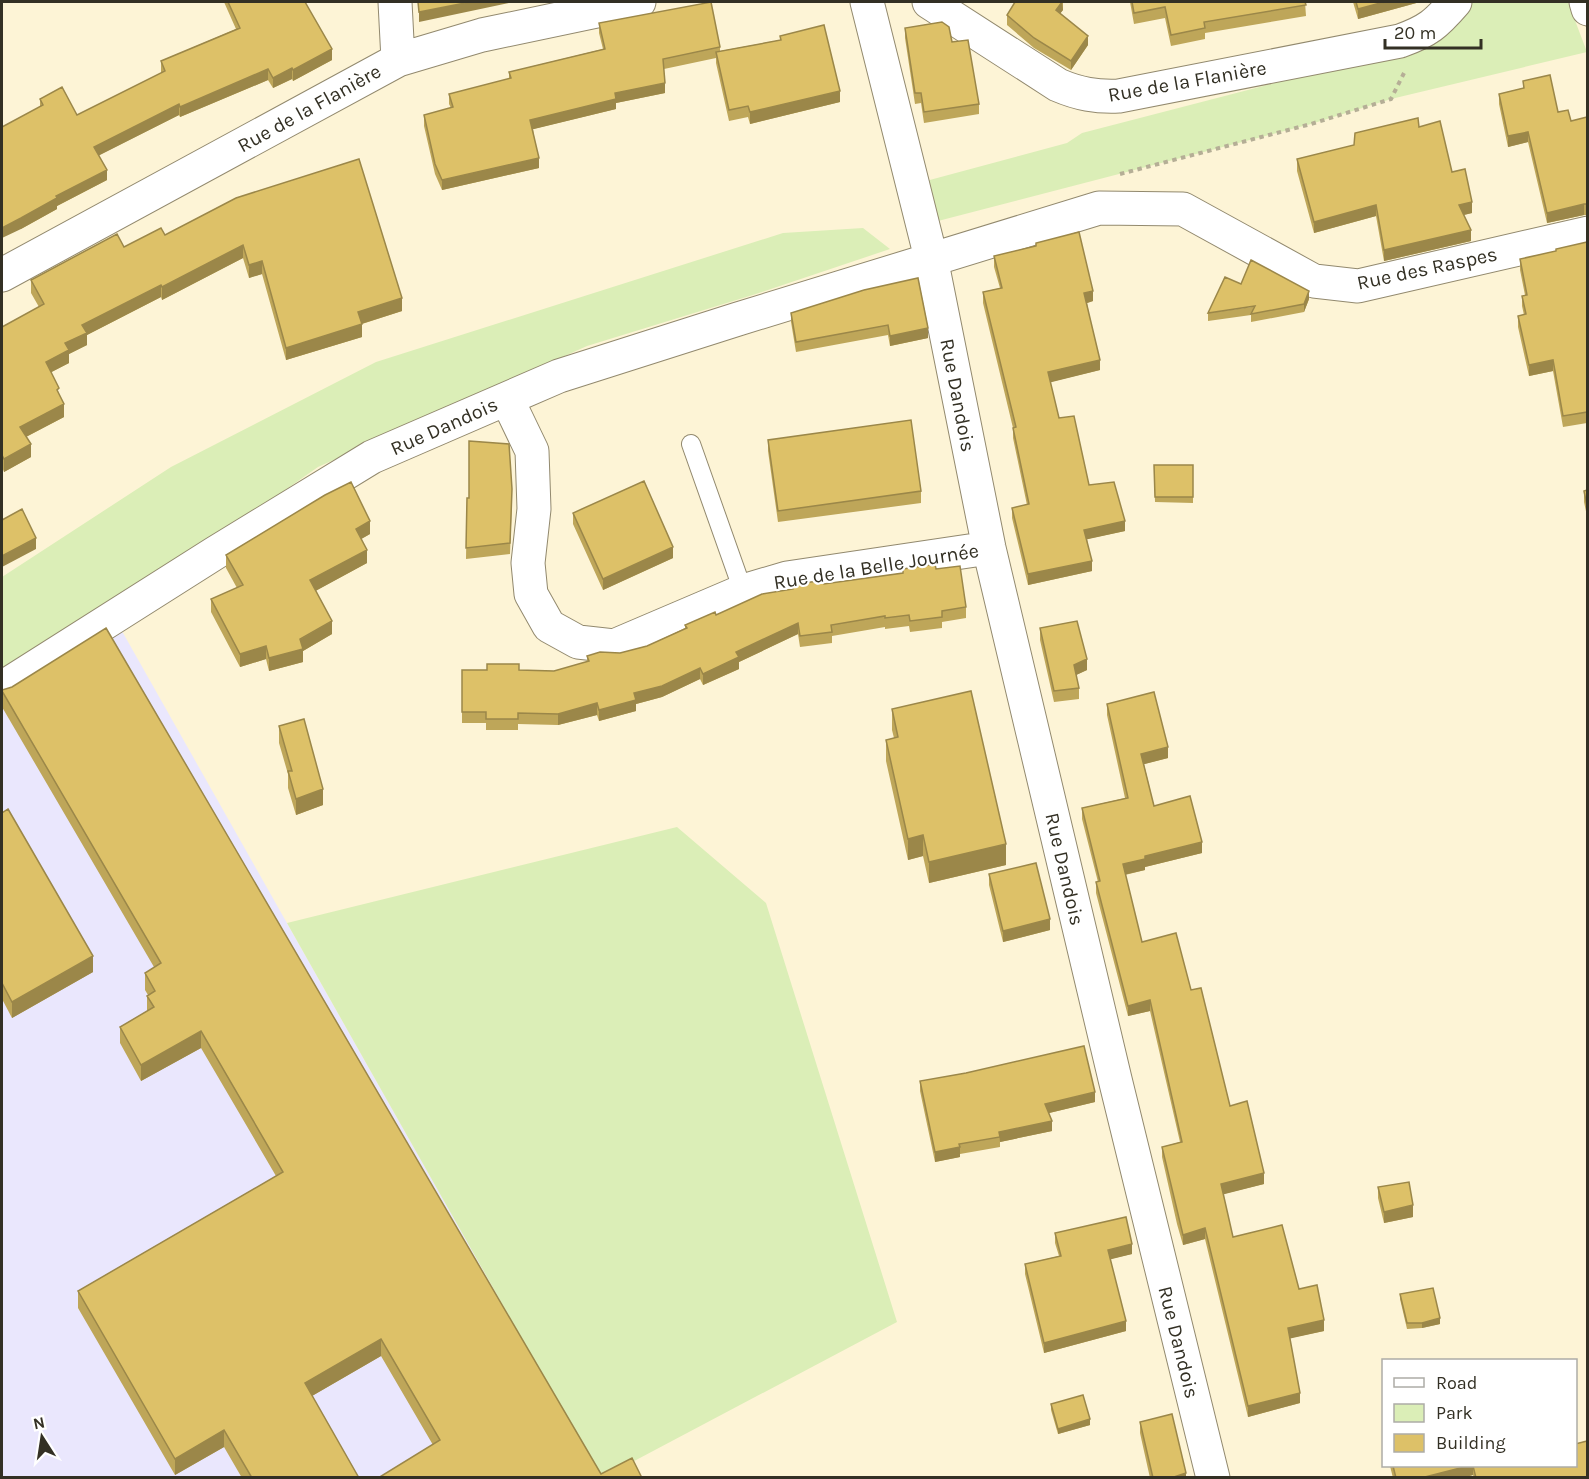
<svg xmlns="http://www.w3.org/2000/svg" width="1589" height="1479" font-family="Karla,sans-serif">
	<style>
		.industrial { fill: #eae7fd }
		.green { fill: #dbeeb7 }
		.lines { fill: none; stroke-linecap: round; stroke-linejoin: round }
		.service-casing { stroke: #92896e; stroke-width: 20 }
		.minor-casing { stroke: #92896e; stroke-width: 35 }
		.path { stroke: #b5ae96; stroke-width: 4; stroke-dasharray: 4.5 4.5; stroke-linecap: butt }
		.service { stroke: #fff; stroke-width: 18 }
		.minor { stroke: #fff; stroke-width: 33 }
		.wall { fill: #bea659 }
		.shaded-wall { fill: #9b8749 }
		.building { fill: #ddc168; stroke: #9b8749; stroke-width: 1.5 }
		.labels { text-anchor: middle; stroke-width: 4.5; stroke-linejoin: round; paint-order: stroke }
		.street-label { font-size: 20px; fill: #333024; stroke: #fff }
	</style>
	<rect width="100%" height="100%" fill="#fdf4d6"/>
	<path class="industrial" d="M114,617L600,1477L2,1478V684Z"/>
	<path class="green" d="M1473,2H1568L1587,52L1391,99L1311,124L938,221L926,181L1067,143L1082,133L1417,46Z
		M863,228L890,249L756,294L587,346L318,467L147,587L2,677V577L171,467L376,362L783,233Z
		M677,827L766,903L897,1322L604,1477H600L287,923Z"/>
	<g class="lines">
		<defs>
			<path id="service" d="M691,444L743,591"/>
			<path id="minor" d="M395,2L398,60
				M867,2L931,258L989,548L1115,1079L1213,1478
				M929,2L1058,85C1079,94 1096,97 1119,96L1400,41C1428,31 1436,24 1455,2
				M1586,2L1588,9
				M2,275L398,60L482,35L639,2
				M507,399L532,451L534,509L528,563L531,594L549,626L578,642L614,646L743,591L787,578L989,548
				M2,688L215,553L372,457L559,376L738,319L1099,208L1183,209L1314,281L1358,286L1588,233"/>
		</defs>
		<use href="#service" class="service-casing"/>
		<use href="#minor" class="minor-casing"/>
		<path class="path" d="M1120,174L1311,124L1391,99L1404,73"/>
		<use href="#service" class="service"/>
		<use href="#minor" class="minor"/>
	</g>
	<path class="wall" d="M224,2H305L332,60L293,81L292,79L273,88L268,80L180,117L179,115L99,155L107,180L57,206V209L21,229L40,107V99L77,115L161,73V61L236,29Z
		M1063,2V10L1060,13L1088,45L1071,70L1034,48L1007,25V15Z
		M1130,2H1305L1306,16L1205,33V39L1171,46L1165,18L1134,24Z
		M1353,2H1420L1358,19Z
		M599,23L720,47V51L780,40V36L840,102L750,124L748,117L729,121L716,63V58L664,69L665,93L616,103V109L533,129L539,168L442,190L435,174L424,126V115L451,108L449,104V94L509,79V72L603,49L599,33Z
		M905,28L952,42L979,104V114L924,123L921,103L915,104L905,38Z
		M1523,81L1558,112L1571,121L1587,117V215H1584L1547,223L1528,142L1508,147L1499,104V94L1523,88Z
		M1419,127L1452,172L1472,213L1464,215L1471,241L1384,261L1376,216L1314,233L1297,171V159L1354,145Z
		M236,198L402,311L362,324V337L286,360L262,274L249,278L243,258L162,300L161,297L87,335V345L69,354V363L51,372L59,394L64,417L26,437L31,457L4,472L2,467V327L39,307L31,293V280L124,247L165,235Z
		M1587,242V423L1563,427L1553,371L1529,376L1518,327V316L1524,315L1522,306V296L1525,295L1520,270V259L1556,251Z
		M1036,243L1093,301L1087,303L1100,370L1050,382L1059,418L1089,485L1125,531L1087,539L1092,571L1028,585L1012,518V508L1027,505L1013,438V428L983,303V292L1000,288L994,267V256L1036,246Z
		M1309,299L1304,312L1251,322V315L1208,321V313Z
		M791,313L928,328V338L890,346L888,335L796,352L791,322Z
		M768,440L921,491V503L778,522L768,451Z
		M1154,465H1193V503L1155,502Z
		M1587,490V516L1584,502V491Z
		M467,498L512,500L510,554L466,559Z
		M573,513L673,558L603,590L573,524Z
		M370,534L361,539L367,563L315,591L332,634L303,651V662L269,671L266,659L240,667L211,612V599L237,588L226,568V555Z
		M903,569H936L966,607V618L942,622V628L910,632L909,626L885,629V627L832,636V643L800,647L798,634L739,662V669L703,685L700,679L662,697L636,704V711L599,721L597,715L558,725L518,724V730H486V723H462V670L554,671L587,662V656L620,653L647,646L685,628V625L792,589V585L824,584L903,573Z
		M1040,628L1087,670L1076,675L1079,688V699L1054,702L1040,640Z
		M2,690L601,1474L642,1478H378L433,1445L381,1356L312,1396L359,1478H242L224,1447L175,1475L78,1308V1291L276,1176L201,1048L141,1081L120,1043V1027L147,1011V996L148,995L145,990V973L154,967L2,707Z
		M1107,704L1168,758L1144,764L1154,806L1202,853L1145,867V870L1125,875L1142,942L1191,990L1230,1106L1264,1184L1223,1194L1233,1237L1299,1289L1324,1331L1290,1338L1300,1403L1248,1417L1205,1239L1183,1245L1177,1224L1162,1157V1147L1180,1142L1150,1011L1128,1016L1096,893V882H1098L1082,819V808L1125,798L1107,715Z
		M892,709L1006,865L929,883L923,856L908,860L886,761V740L894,738L892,730Z
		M279,726L323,805L296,815L288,788V774L279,743Z
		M2,813L93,972L12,1018L2,999Z
		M989,874L1050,930L1003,942L989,885Z
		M920,1081L1095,1102L1049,1113L1052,1131L1000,1142V1147L960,1154V1157L935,1162L920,1091Z
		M1378,1187L1413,1217L1384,1223L1378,1198Z
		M1055,1233L1132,1254L1110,1259L1126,1331L1044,1353L1025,1274V1264L1059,1256L1055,1243Z
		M1400,1294L1440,1324L1422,1328L1407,1329L1400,1299Z
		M1051,1404L1090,1425L1058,1434L1051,1410Z
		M1140,1422L1186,1478H1150L1140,1433Z
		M1390,1466H1575L1587,1478H1474L1473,1475L1462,1478H1393Z"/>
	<path class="shaded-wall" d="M470,2H514L419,22V12Z
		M1062,2L1063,10L1056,19V10Z
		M1384,2H1420L1358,19V9Z
		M1088,36V45L1071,70V61Z
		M332,49V60L293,81V70Z
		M292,68V79L273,88V78Z
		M268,69V80L180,117V107Z
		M665,83V93L616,103V109L530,130V120L615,93Z
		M840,91V102L750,124V112Z
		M179,104V115L94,158V147Z
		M1528,132V142L1508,147V136Z
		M539,158V168L442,190V180Z
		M107,170V180L57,206V209L21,229L2,238V228L56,196Z
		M1472,202V213L1459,216V205Z
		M1584,204V215L1547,223V213Z
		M1376,205V216L1314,233V222Z
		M1471,230V241L1384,261V250Z
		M243,245V258L162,300V287Z
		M262,261V274L249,278V265Z
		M161,285V297L87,335V345L69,354V363L46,375V362L82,325Z
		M1093,291V301L1084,304V293Z
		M1309,291V299L1304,312V304Z
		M402,298V311L358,325V312Z
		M362,324V337L286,360V348Z
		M928,328V338L890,346V336Z
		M1100,360V370L1048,383V372Z
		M1553,360V371L1529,376V365Z
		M64,404V417L20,440V427Z
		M31,444V457L4,472V459Z
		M370,521V534L356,542V529Z
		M1125,521V531L1084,540V530Z
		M36,538V549L2,567V556Z
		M673,547V558L603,590V579Z
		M367,550V563L310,594V580Z
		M1092,561V571L1028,585V574Z
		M332,621V634L303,651V662L269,671V658Z
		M798,623V634L739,662V669L703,685V674L736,652Z
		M266,646V659L240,667V654Z
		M1087,659V670L1074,676V665Z
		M700,668V679L662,697L636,704V711L599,721V710L634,693Z
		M597,703V715L558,725V714Z
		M1168,747V758L1141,765V754Z
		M323,789V805L296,815V799Z
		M923,835V856L908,860V839Z
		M1202,842V853L1145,867V870L1123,875V864L1145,856Z
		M1006,844V865L929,883V862Z
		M1050,919V930L1003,942V931Z
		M93,956V972L12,1018V1002Z
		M1150,1000V1011L1128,1016V1006Z
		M201,1031V1048L141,1081V1065Z
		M1095,1092V1102L1045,1114V1104Z
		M1052,1121V1131L1000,1142L999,1132Z
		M960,1147V1157L935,1162V1152Z
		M1264,1173V1184L1221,1195V1184Z
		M1413,1205V1217L1384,1223V1212Z
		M1205,1228V1239L1183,1245V1235Z
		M1132,1244V1254L1108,1260V1250Z
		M1440,1318V1324L1422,1328V1323Z
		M1324,1320V1331L1288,1339V1328Z
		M1126,1321V1331L1044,1353V1343Z
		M381,1339V1356L305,1400V1383Z
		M1300,1393V1403L1248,1417V1406Z
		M1090,1419V1425L1058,1434V1429Z
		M224,1430V1447L175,1475V1459Z
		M1468,1466H1473V1475L1462,1478H1421Z
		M1186,1473V1478H1171Z"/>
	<path class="building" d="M228,2H305L332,49L293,70L292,68L273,78L268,69L180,107L179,104L94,147L107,170L56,196L57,198L21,218L2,228V127L43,105L40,99L62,87L77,115L165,71L161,61L240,28Z
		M418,2H470L419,12Z
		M711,2L720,47L663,59L665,83L615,93L616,99L530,120L539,158L442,180L435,164L424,115L453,107L449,94L511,78L509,72L605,49L599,23Z
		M1015,2H1062L1056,10L1088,36L1071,61L1034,38L1007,15Z
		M1132,2H1305L1306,5L1204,22L1205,28L1171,35L1165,7L1134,13Z
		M1356,2H1384L1358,9Z
		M942,22L949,27L952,42L968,40L979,104L924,112L921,93H915L905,28Z
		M824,25L840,91L750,112L748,106L729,110L716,52L781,40L780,36Z
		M1550,75L1558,112L1568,110L1571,121L1587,117V204H1584L1547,213L1528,132L1508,136L1499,94L1524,88L1523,81Z
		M1418,118L1419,127L1440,121L1452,172L1465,169L1472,202L1459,205L1471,230L1384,250L1376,205L1314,222L1297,159L1354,145L1355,133Z
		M359,159L402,298L358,312L362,324L286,348L262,261L249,265L243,245L162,287L161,285L82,325L87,333L65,343L69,350L46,362L59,388L57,390L64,404L20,427L31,444L4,459L2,455V327L44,304L31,280L117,234L124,247L161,228L165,235L236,198Z
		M1079,232L1093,291L1084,293L1100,360L1048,372L1059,418L1074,416L1089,485L1114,482L1125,521L1084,530L1092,561L1028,574L1012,508L1029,504L1013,428L1016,427L983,292L1002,288L994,256L1036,246V243Z
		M1587,242V412L1563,416L1553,360L1529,365L1518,316L1526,314L1522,296L1527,295L1520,259L1556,251V249Z
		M1251,260L1309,291L1304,304L1251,314L1255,306L1208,313L1225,277L1241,284Z
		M918,278L928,328L890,336L888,325L796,342L791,313L864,290Z
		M911,420L921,491L778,511L768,440Z
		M469,441L509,444L512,489L510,543L466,548L467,498H469Z
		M1154,465H1193V497H1155Z
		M644,481L673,547L603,579L573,513Z
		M351,482L370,521L356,529L367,550L310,580L332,621L300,639L303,649L269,658L266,646L240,654L211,599L243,585L226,555L325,495Z
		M1587,490V506L1584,491Z
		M22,509L36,538L2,556V520Z
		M935,564L936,569L960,566L966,607L942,611V617L910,621L909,615L885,618V616L831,625L832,632L800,636L798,623L736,652L739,657L703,674L700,668L662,686L634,693L636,700L599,710L597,703L558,714L518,713V719H486V712H462V670H487V664H519V670L554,671L589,661L587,656L600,652L620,653L647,646L687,628L685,625L715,612L716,615L762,594L793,589L792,585L824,580V584L903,573V569Z
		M1077,621L1087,659L1074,665L1079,688L1054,691L1040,628Z
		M106,628L601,1474L632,1458L642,1478H378L440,1440L381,1339L305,1383L359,1478H252L224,1430L175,1459L78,1291L283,1172L201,1031L141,1065L120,1027L154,1007L147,996L155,991L145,973L161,963L2,691V690L12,687Z
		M971,691L1006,844L929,862L923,835L908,839L886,740L898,737L892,709Z
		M1154,692L1168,747L1141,754L1154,806L1190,796L1202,842L1145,856V859L1123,864L1142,942L1176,933L1191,990L1201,988L1230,1106L1247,1101L1264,1173L1221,1184L1233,1237L1282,1225L1299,1289L1317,1285L1324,1320L1288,1328L1300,1393L1248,1406L1205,1228L1183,1235L1162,1147L1182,1142L1150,1000L1128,1006L1096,882L1100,881L1082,808L1128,798L1107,704Z
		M304,719L323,789L296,799L288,771H292L279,726Z
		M8,809L93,956L12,1002L2,983V813Z
		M1036,863L1050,919L1003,931L989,874Z
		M1084,1046L1095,1092L1045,1104L1052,1121L999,1132L1000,1137L959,1144L960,1147L935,1152L920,1081L966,1073Z
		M1409,1182L1413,1205L1384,1212L1378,1187Z
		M1126,1217L1132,1244L1108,1250L1126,1321L1044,1343L1025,1264L1061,1256L1055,1233Z
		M1433,1288L1440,1318L1422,1323H1407L1400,1294Z
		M1083,1395L1090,1419L1058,1429L1051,1404Z
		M1172,1414L1186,1473L1171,1478H1153L1140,1422Z
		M1587,1441V1478H1476L1473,1466H1575V1444Z
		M1393,1466H1468L1421,1478H1396Z"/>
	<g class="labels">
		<g class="street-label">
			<text transform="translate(1187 81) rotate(-10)" y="7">Rue de la Flanière</text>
			<text transform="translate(309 108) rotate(-29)" y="7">Rue de la Flanière</text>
			<text transform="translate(1427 268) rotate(-12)" y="7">Rue des Raspes</text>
			<text transform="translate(958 395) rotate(79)" y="7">Rue Dandois</text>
			<text transform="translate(444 426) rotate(-24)" y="7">Rue Dandois</text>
			<text transform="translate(876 566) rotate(-9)" y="7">Rue de la Belle Journée</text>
			<text transform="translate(1065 869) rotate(77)" y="7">Rue Dandois</text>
			<text transform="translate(1179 1342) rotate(76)" y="7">Rue Dandois</text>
		</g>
	</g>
	<rect width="1589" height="1479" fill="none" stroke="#333024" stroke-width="6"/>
	<rect x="1382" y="1359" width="195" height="108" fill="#ffffff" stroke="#adaca7" stroke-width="1.5"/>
	<rect x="1394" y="1378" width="30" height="9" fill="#ffffff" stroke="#adaca7" stroke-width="1.5"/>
	<text x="1436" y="1389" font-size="18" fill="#333024">Road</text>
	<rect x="1394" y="1404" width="30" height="18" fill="#dbeeb7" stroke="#adaca7" stroke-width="1.5"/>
	<text x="1436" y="1419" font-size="18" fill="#333024">Park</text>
	<rect x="1394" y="1434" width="30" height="18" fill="#ddc168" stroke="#adaca7" stroke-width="1.5"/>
	<text x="1436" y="1449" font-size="18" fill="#333024">Building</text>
	<g transform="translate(42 1437) rotate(348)" stroke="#ffffff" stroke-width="4.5" paint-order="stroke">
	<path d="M0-4.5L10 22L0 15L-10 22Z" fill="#333024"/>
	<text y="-9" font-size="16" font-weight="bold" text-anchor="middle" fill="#333024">N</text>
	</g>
	<path d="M1385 39v9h96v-9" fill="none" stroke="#333024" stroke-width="3"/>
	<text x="1394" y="39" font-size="18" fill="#333024" stroke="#ffffff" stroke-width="4.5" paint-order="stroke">20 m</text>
</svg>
